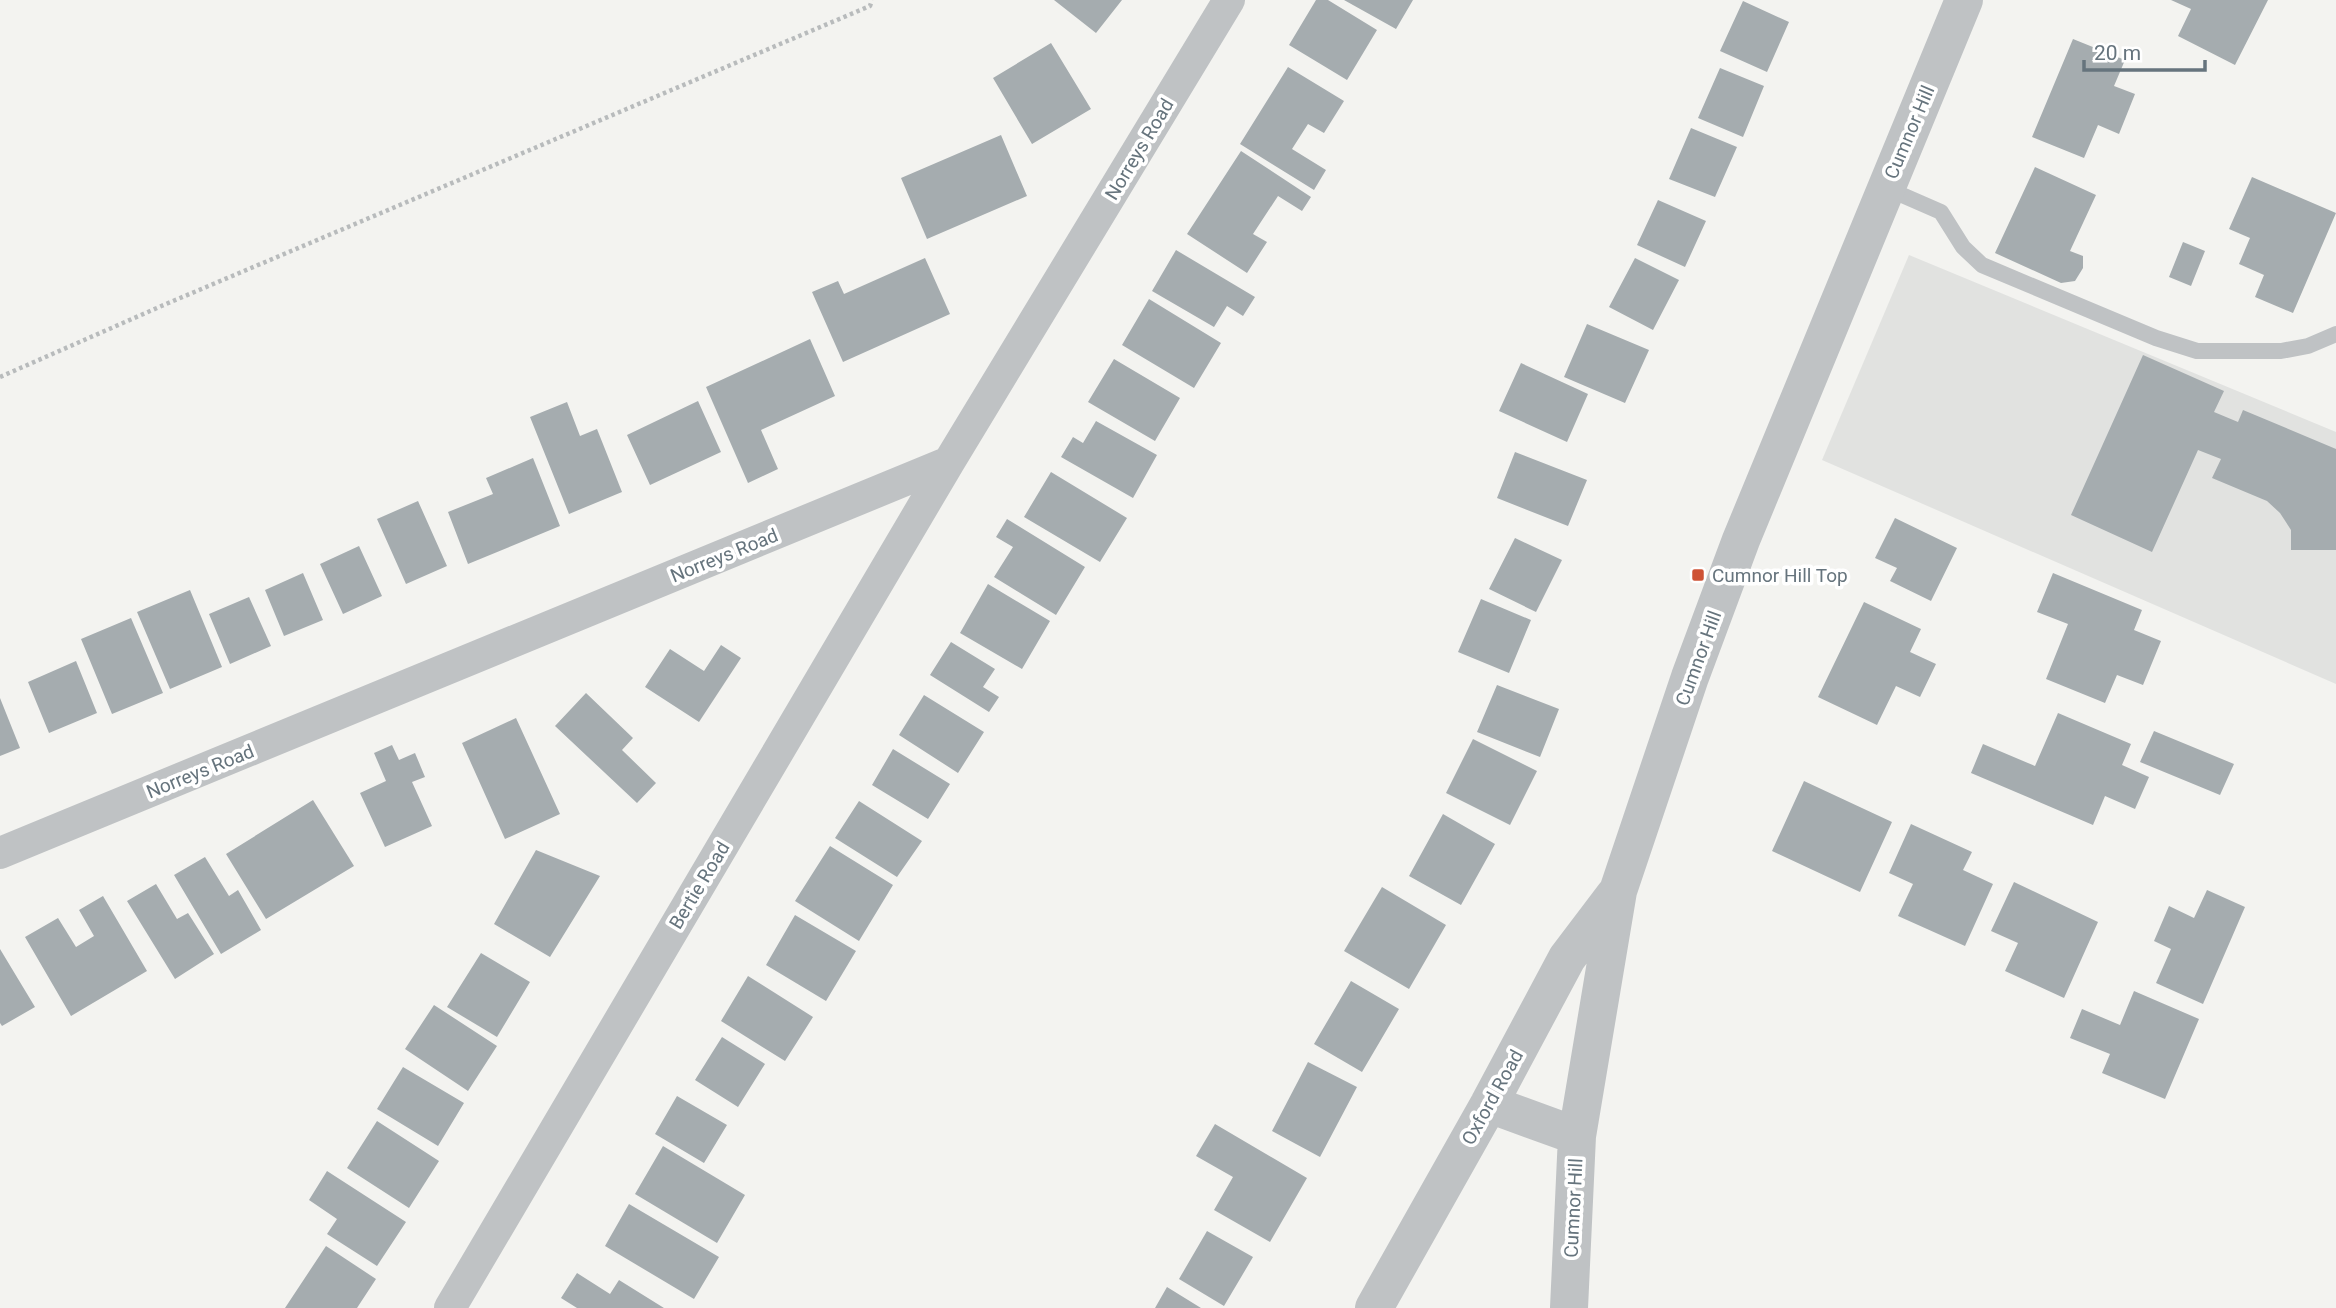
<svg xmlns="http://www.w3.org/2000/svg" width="2336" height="1308" font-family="Roboto,sans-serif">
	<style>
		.built { fill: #e1e2e0 }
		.building { fill: #a5acaf }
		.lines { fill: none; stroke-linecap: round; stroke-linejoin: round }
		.path { stroke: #b8bbbc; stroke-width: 4.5; stroke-dasharray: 3.5 3.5; stroke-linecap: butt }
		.service { stroke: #bfc2c4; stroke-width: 16 }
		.minor { stroke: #bfc2c4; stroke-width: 32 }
		.tertiary { stroke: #bfc2c4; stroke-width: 38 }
		.poi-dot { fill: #ce5235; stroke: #fff; stroke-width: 2.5 }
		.labels { text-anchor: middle; stroke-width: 7; stroke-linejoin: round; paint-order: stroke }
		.street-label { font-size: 19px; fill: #66747d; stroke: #fff }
		.poi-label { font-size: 19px; fill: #66747d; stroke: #fff; text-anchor: start }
	</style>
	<rect width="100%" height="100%" fill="#f3f3f0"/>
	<path class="built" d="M1909,255L2336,432V684L1822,460Z"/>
	<path class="building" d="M1054,0H1122L1096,33Z
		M1316,0H1328L1377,30L1347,80L1289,45Z
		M1344,0H1413L1396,29Z
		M2171,0H2268L2235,65L2178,36L2191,9Z
		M1743,1L1789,22L1767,72L1720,51Z
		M2073,39L2125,60L2114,86L2135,94L2119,134L2098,125L2084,158L2032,137Z
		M1051,43L1091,109L1032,144L993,78Z
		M1288,67L1344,101L1324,133L1308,124L1292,149L1326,170L1314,190L1240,144Z
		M1720,68L1764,86L1743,137L1698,118Z
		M1691,128L1737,147L1715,197L1669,179Z
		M1001,135L1027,196L927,239L901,178Z
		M1241,151L1311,197L1302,211L1278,196L1253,234L1267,242L1247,273L1187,234Z
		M2035,167L2096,195L2070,251L2083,256V268L2075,281L2061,283L1995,253Z
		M2252,177L2336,213L2293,313L2255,297L2264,275L2239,264L2250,238L2229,229Z
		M1658,200L1706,221L1685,267L1637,245Z
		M2183,242L2205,251L2191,286L2169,277Z
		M1176,250L1255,297L1243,316L1227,306L1214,327L1152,291Z
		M925,258L950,314L843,362L812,292L838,281L844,294Z
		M1635,258L1679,280L1653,330L1609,307Z
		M1149,299L1221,343L1194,388L1122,345Z
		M1587,324L1649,350L1625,403L1564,377Z
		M810,339L835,396L761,430L778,469L748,483L706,387Z
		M2143,355L2224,391L2214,412L2238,422L2243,410L2336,449V550H2291V530L2280,513L2267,501L2212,478L2221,459L2198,450L2152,552L2071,515Z
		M1114,359L1180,398L1155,441L1088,402Z
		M1521,363L1588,394L1567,442L1499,411Z
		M698,401L721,452L650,485L627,435Z
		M567,402L580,436L597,429L622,492L569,514L530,417Z
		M1096,421L1157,455L1133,498L1061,457L1073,437L1083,443Z
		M1515,452L1587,480L1568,526L1497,498Z
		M533,458L560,526L468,564L448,512L493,494L486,478Z
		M1051,472L1127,518L1100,562L1024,517Z
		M418,501L447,566L406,584L377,519Z
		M1895,518L1957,548L1931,601L1890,581L1897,568L1875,558Z
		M1007,519L1085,567L1056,615L994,577L1013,547L996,537Z
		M1515,538L1562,560L1536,612L1489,589Z
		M359,546L382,596L343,614L320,564Z
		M303,573L323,620L284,636L265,590Z
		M2053,573L2142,610L2134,630L2161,641L2143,685L2117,675L2105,703L2046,679L2068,624L2037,612Z
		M988,584L1050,621L1022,669L960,633Z
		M190,590L222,667L170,689L137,612Z
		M249,597L271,646L230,664L209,614Z
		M1481,599L1531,620L1509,673L1458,652Z
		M1864,602L1921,629L1910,652L1936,664L1920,697L1896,686L1877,725L1818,697Z
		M131,618L163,693L112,714L81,639Z
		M951,642L995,669L983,687L999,697L989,712L930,675Z
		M721,645L741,658L699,722L645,687L670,649L704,671Z
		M76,661L97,713L49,733L28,682Z
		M1497,685L1559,709L1540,757L1477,732Z
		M586,693L633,738L622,750L656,783L637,803L555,726Z
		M924,695L984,732L958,773L899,735Z
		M0,698L20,748L0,756Z
		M2058,713L2131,744L2122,765L2149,777L2135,809L2105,796L2093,825L1971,773L1983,744L2035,766Z
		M516,718L560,814L505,839L462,743Z
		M2154,731L2234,764L2220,795L2140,762Z
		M1473,739L1537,771L1510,825L1446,793Z
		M392,745L399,760L415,753L425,777L412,782L432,826L385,847L360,793L386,781L374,753Z
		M893,749L950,784L928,819L872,785Z
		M1804,781L1892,822L1860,892L1772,851Z
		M313,800L354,866L266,919L226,854Z
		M859,801L922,841L897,877L835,838Z
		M1443,814L1495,844L1461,905L1409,876Z
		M1911,824L1972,852L1963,870L1993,884L1965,946L1898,916L1913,884L1889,873Z
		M830,846L893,885L859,941L795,901Z
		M536,850L600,876L550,957L494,924Z
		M205,857L229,896L238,890L261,930L221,954L174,875Z
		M2014,882L2098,922L2064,998L2005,971L2018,943L1991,931Z
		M156,884L177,919L188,913L214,954L175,979L127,901Z
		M1382,887L1446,925L1409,989L1344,951Z
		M2207,890L2245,907L2203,1004L2156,983L2171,949L2154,941L2169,906L2194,918Z
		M103,896L147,971L71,1016L25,937L58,918L76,947L94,936L79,910Z
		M795,915L856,951L826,1001L766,965Z
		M0,949L35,1007L2,1026L0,1023Z
		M481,953L530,982L497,1037L447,1007Z
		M748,976L813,1017L785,1061L721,1021Z
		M1351,981L1399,1009L1362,1072L1314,1044Z
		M2134,991L2199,1019L2165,1099L2102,1073L2110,1054L2070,1038L2082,1009L2120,1025Z
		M434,1005L497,1046L468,1091L405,1049Z
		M722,1037L765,1064L738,1107L695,1080Z
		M1308,1062L1357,1087L1320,1157L1272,1131Z
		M403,1067L464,1103L438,1146L377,1109Z
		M677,1096L727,1125L704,1163L655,1134Z
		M377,1121L439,1161L409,1208L347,1168Z
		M1215,1124L1307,1178L1270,1242L1214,1210L1233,1177L1196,1156Z
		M663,1146L745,1195L717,1243L635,1194Z
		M327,1171L406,1222L377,1266L327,1234L337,1219L309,1200Z
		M629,1204L719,1257L694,1299L605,1246Z
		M1207,1231L1253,1257L1224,1306L1179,1279Z
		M326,1246L376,1279L357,1308H285Z
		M577,1273L610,1294L619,1280L664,1308H577L561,1298Z
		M1167,1287L1201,1308H1155Z"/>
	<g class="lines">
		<path class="path" d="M0,377L166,304L870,6L872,0"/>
		<path class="service" d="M1886,188L1941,212L1963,247L1982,265L2156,338L2197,351H2281L2308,346L2336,334"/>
		<path class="minor" d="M0,853L949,462
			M450,1308L949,462L1229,0"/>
		<path class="tertiary" d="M1489,1104L1577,1136
			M1374,1308L1489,1104L1567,958L1614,896
			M1569,1308L1577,1136L1618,891L1690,677L1741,540L1964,0"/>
	</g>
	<rect class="poi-dot" x="1691" y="568" width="14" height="14" rx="3.5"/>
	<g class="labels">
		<g class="street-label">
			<text transform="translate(1909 132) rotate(-67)" y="7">Cumnor Hill</text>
			<text transform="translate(1139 149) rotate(-59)" y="7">Norreys Road</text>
			<text transform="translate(724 555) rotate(-22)" y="7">Norreys Road</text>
			<text transform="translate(1698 658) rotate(-70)" y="7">Cumnor Hill</text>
			<text transform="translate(200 771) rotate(-22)" y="7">Norreys Road</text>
			<text transform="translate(699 885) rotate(-59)" y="7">Bertie Road</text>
			<text transform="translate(1492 1097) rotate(-61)" y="7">Oxford Road</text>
			<text transform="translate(1573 1208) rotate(-87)" y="7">Cumnor Hill</text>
		</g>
		<g class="poi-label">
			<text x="1712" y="582">Cumnor Hill Top</text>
		</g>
	</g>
	<path d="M2084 60v10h121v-10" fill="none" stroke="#66747d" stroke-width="3.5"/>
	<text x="2094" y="60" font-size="21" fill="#66747d" stroke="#ffffff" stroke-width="5" paint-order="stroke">20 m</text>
</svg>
